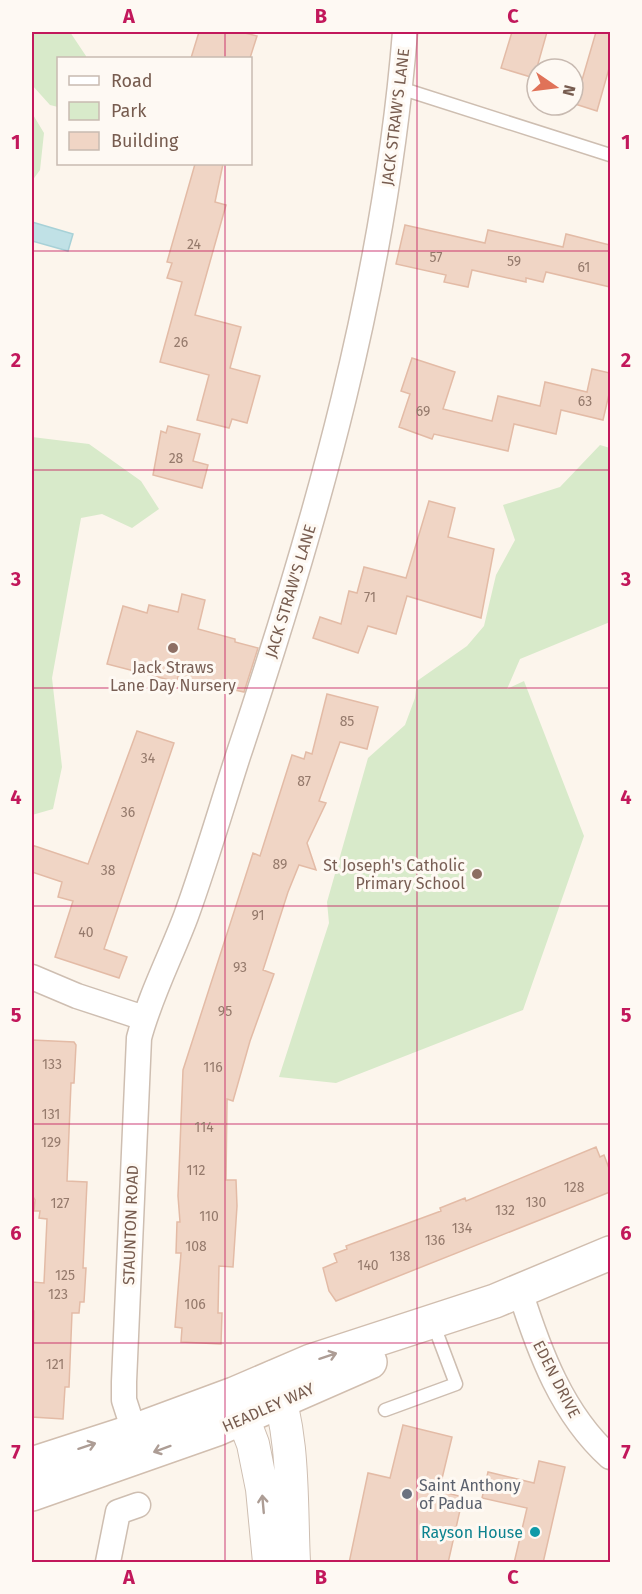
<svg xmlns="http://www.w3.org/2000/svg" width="642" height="1594" font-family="'Fira Sans',sans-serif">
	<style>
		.green { fill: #d8eaca }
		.water { fill: #c0e1e6; stroke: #a7d1d7; stroke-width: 1.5 }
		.building { fill: #f0d5c5; stroke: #e3bba6; stroke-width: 1.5 }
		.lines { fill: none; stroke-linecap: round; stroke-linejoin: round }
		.service-casing { stroke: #cebeb1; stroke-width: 15 }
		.minor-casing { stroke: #cebeb1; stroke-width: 27 }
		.tertiary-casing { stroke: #cebeb1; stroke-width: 34 }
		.secondary-casing { stroke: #d1beaf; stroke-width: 36 }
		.service { stroke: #fff; stroke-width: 12 }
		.minor { stroke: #fff; stroke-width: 24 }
		.tertiary { stroke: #fff; stroke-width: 32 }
		.secondary { stroke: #fff; stroke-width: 33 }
		.oneway { stroke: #ad9d95 }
		.grid { fill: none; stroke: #c2185b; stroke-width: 1.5; stroke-opacity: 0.55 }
		.education-dot { fill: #8d6e63; stroke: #fef9f3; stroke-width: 2 }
		.worship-dot { fill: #6b7280; stroke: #fef9f3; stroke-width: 2 }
		.culture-dot { fill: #0f9aa8; stroke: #fef9f3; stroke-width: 2 }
		.labels { text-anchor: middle; stroke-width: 6; stroke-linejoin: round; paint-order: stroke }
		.number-label { font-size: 14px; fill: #957a6c }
		.street-label { font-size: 16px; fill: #775c4f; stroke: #fef9f3 }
		.education-label { font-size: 16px; fill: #785e54; stroke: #fef9f3 }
		.worship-label { font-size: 16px; fill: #5b616d; stroke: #fef9f3; text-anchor: start }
		.culture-label { font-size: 16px; fill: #0d838f; stroke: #fef9f3; text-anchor: end }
		.neatline { fill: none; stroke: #c2185b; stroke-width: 2 }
		.grid-label { font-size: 20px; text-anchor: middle; font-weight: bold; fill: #c2185b }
	</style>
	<rect width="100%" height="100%" fill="#fcf5ec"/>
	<path class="green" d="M32,32H70L86,56V58H58V107L50,105L32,85Z
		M32,113L44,133L40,170L32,181Z
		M32,437L89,444L141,481L159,509L132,528L102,514L81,518L52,678L62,767L53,809L32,815Z
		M600,445L610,448V622L520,659L507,689L524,681L584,836L523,1010L336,1083L279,1077L329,923L327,902L368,758L405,725L415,698L417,681L467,646L484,626L496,575L515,540L503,505L560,487Z"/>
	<path class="water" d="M32,222L73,234L68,251L32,241Z"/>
	<path class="building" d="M199,32H241L257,36L250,58H191Z
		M512,32H547L534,78L501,68Z
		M596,32H610V65L597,111L575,104Z
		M195,164H223L215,202L226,205L195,315L241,327L230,368L260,376L247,423L232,419L229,428L197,420L209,375L160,362L182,282L167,278L172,263L167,262Z
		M405,225L485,243L488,230L563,247L566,234L610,245V287L546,272L543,282L526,278V282L472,270L468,287L444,282L446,275L396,264Z
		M412,358L455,372L443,409L492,421L498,396L540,406L545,382L587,392L592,369L610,373V390L603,420L561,410L556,434L514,424L508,451L434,434L432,439L399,427L410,394L401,391Z
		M168,426L200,434L193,461L208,465L202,488L153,475L161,431L166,433Z
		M429,501L455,508L448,537L494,549L481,618L407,596L396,634L368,626L358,653L313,638L320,617L341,624L349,591L357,593L364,567L406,578Z
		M182,594L205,600L198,629L235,639V642L258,648L244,692L178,677L177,682L107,664L123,606L147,613L149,605L178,612Z
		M327,694L378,707L367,749L340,742L319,801L326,803L307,843L316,870L299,865L288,892L263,970L274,974L250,1041L233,1101L227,1099L226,1180H236L237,1206L233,1267L219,1266L218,1313H222L221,1344L181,1342L182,1328L175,1327L181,1253H176L177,1222H180L178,1196L183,1070L253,853L260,856L292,755L304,759L306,752L312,754Z
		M137,731L174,743L104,949L127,957L119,978L55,957L73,901L58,897L62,882L32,872V845L88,864Z
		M32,1040L74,1042L76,1045L74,1083H71L67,1181L87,1182L83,1268H86L84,1302H80L79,1313H72L69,1387H65L63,1419L32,1417L34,1311H32V1282L44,1283L47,1219L39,1218L40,1211H34L35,1200L32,1195Z
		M596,1147L600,1157L604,1155L610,1171V1192L336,1301L329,1291L323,1268L337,1262L334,1254L347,1249L346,1246L441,1211L440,1208L465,1198L466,1201Z
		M403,1425L452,1437L439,1491L463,1497L448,1563H349L368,1473L390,1478Z
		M539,1461L565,1467L543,1563H514L527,1508L482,1498L488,1472L534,1483Z"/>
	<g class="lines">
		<defs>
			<path id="service" d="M400,88L610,155
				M385,1410L456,1384L433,1323"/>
			<path id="minor" d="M32,977L77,996L144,1018
				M520,1291C539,1351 562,1414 610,1457
				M134,1431L124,1400V1382L139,1038C150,996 171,956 186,916C205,864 221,809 238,756C317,520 385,281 405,32
				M108,1562L118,1512L138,1505"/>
			<path id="tertiary" d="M273,1377C295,1434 291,1502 294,1562
				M234,1394L253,1444L262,1489L269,1562"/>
			<path id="secondary" d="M32,1464L134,1431L234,1394L311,1361L495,1301L610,1253
				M32,1494L217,1429L370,1362"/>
		</defs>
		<use href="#service" class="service-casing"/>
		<use href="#minor" class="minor-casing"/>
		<use href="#tertiary" class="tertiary-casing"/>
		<use href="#secondary" class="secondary-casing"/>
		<use href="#service" class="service"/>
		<use href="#minor" class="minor"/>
		<use href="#tertiary" class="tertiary"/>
		<use href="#secondary" class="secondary"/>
	</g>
	<defs><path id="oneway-shaft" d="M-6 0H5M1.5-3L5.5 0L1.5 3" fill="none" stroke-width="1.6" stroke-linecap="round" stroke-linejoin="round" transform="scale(1.5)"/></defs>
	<g class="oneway">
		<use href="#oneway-shaft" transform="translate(328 1356) rotate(-18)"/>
		<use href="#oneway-shaft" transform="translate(87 1446) rotate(-18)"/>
		<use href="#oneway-shaft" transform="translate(162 1449) rotate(160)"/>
		<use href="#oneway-shaft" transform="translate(263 1504) rotate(-95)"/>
	</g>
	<path class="grid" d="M225,32V58M417,32V1562M225,164V1562M32,251H610M32,470H610M32,688H610M32,906H610M32,1124H610M32,1343H610"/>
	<g class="education-dot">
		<circle cx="173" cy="648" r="6"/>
		<circle cx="477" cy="874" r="6"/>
	</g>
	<circle class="worship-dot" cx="407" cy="1494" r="6"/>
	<circle class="culture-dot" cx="535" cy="1532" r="6"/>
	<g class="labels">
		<g class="number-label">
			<text x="194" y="249">24</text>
			<text x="436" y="262">57</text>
			<text x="514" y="266">59</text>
			<text x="584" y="272">61</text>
			<text x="181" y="347">26</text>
			<text x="585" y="406">63</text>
			<text x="423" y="416">69</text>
			<text x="176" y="463">28</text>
			<text x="370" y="602">71</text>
			<text x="347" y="726">85</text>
			<text x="148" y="763">34</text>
			<text x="304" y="786">87</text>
			<text x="128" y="817">36</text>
			<text x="280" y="869">89</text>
			<text x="108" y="875">38</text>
			<text x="258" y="920">91</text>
			<text x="86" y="937">40</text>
			<text x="240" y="972">93</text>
			<text x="225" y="1016">95</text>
			<text x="52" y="1069">133</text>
			<text x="213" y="1072">116</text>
			<text x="51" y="1119">131</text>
			<text x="204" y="1132">114</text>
			<text x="51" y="1147">129</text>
			<text x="196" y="1175">112</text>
			<text x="574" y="1192">128</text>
			<text x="536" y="1207">130</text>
			<text x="60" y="1208">127</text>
			<text x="505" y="1215">132</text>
			<text x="209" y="1221">110</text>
			<text x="462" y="1233">134</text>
			<text x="435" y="1245">136</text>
			<text x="196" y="1251">108</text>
			<text x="400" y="1261">138</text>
			<text x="368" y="1270">140</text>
			<text x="65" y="1280">125</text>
			<text x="58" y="1299">123</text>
			<text x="195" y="1309">106</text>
			<text x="55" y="1369">121</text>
		</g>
		<g class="street-label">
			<text transform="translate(395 117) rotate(-83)" y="6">JACK STRAW'S LANE</text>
			<text transform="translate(290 591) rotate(-73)" y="6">JACK STRAW'S LANE</text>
			<text transform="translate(130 1225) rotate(-88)" y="6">STAUNTON ROAD</text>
			<text transform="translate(557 1379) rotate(63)" y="6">EDEN DRIVE</text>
			<text transform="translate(268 1407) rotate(-24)" y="6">HEADLEY WAY</text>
		</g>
		<g class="education-label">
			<text x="173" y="673">Jack Straws<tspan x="173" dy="18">Lane Day Nursery</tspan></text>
			<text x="465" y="871" text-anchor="end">St Joseph's Catholic<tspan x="465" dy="18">Primary School</tspan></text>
		</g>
		<g class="worship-label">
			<text x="419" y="1491">Saint Anthony<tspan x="419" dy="18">of Padua</tspan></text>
		</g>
		<g class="culture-label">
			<text x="523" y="1538">Rayson House</text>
		</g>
	</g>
	<rect width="642" height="1594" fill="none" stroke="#fef9f3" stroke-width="66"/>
	<rect x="57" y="57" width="195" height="108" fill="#fef9f3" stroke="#c8bab1" stroke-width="1.5"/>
	<rect x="69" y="76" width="30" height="9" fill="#ffffff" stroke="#c8bab1" stroke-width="1.5"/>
	<text x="111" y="87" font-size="18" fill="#775c4f">Road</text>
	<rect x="69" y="102" width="30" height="18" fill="#d8eaca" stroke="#c8bab1" stroke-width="1.5"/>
	<text x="111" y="117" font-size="18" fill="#775c4f">Park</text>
	<rect x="69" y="132" width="30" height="18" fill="#f0d5c5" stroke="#c8bab1" stroke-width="1.5"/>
	<text x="111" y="147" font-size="18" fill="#775c4f">Building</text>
	<g transform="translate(555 87) rotate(104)"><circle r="28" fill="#fef9f3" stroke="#c8bab1" stroke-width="1.5"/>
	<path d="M0-4.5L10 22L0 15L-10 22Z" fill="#e07258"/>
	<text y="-9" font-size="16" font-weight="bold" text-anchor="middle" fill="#775c4f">N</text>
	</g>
	<rect x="33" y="33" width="576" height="1528" class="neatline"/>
	<g class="grid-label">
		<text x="129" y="23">A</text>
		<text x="321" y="23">B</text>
		<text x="513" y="23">C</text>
		<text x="16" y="149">1</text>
		<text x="626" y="149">1</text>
		<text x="16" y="367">2</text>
		<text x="626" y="367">2</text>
		<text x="16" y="586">3</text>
		<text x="626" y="586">3</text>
		<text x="16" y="804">4</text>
		<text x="626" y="804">4</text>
		<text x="16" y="1022">5</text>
		<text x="626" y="1022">5</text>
		<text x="16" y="1240">6</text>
		<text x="626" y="1240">6</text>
		<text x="16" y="1459">7</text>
		<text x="626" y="1459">7</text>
		<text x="129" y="1584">A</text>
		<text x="321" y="1584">B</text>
		<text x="513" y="1584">C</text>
	</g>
</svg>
